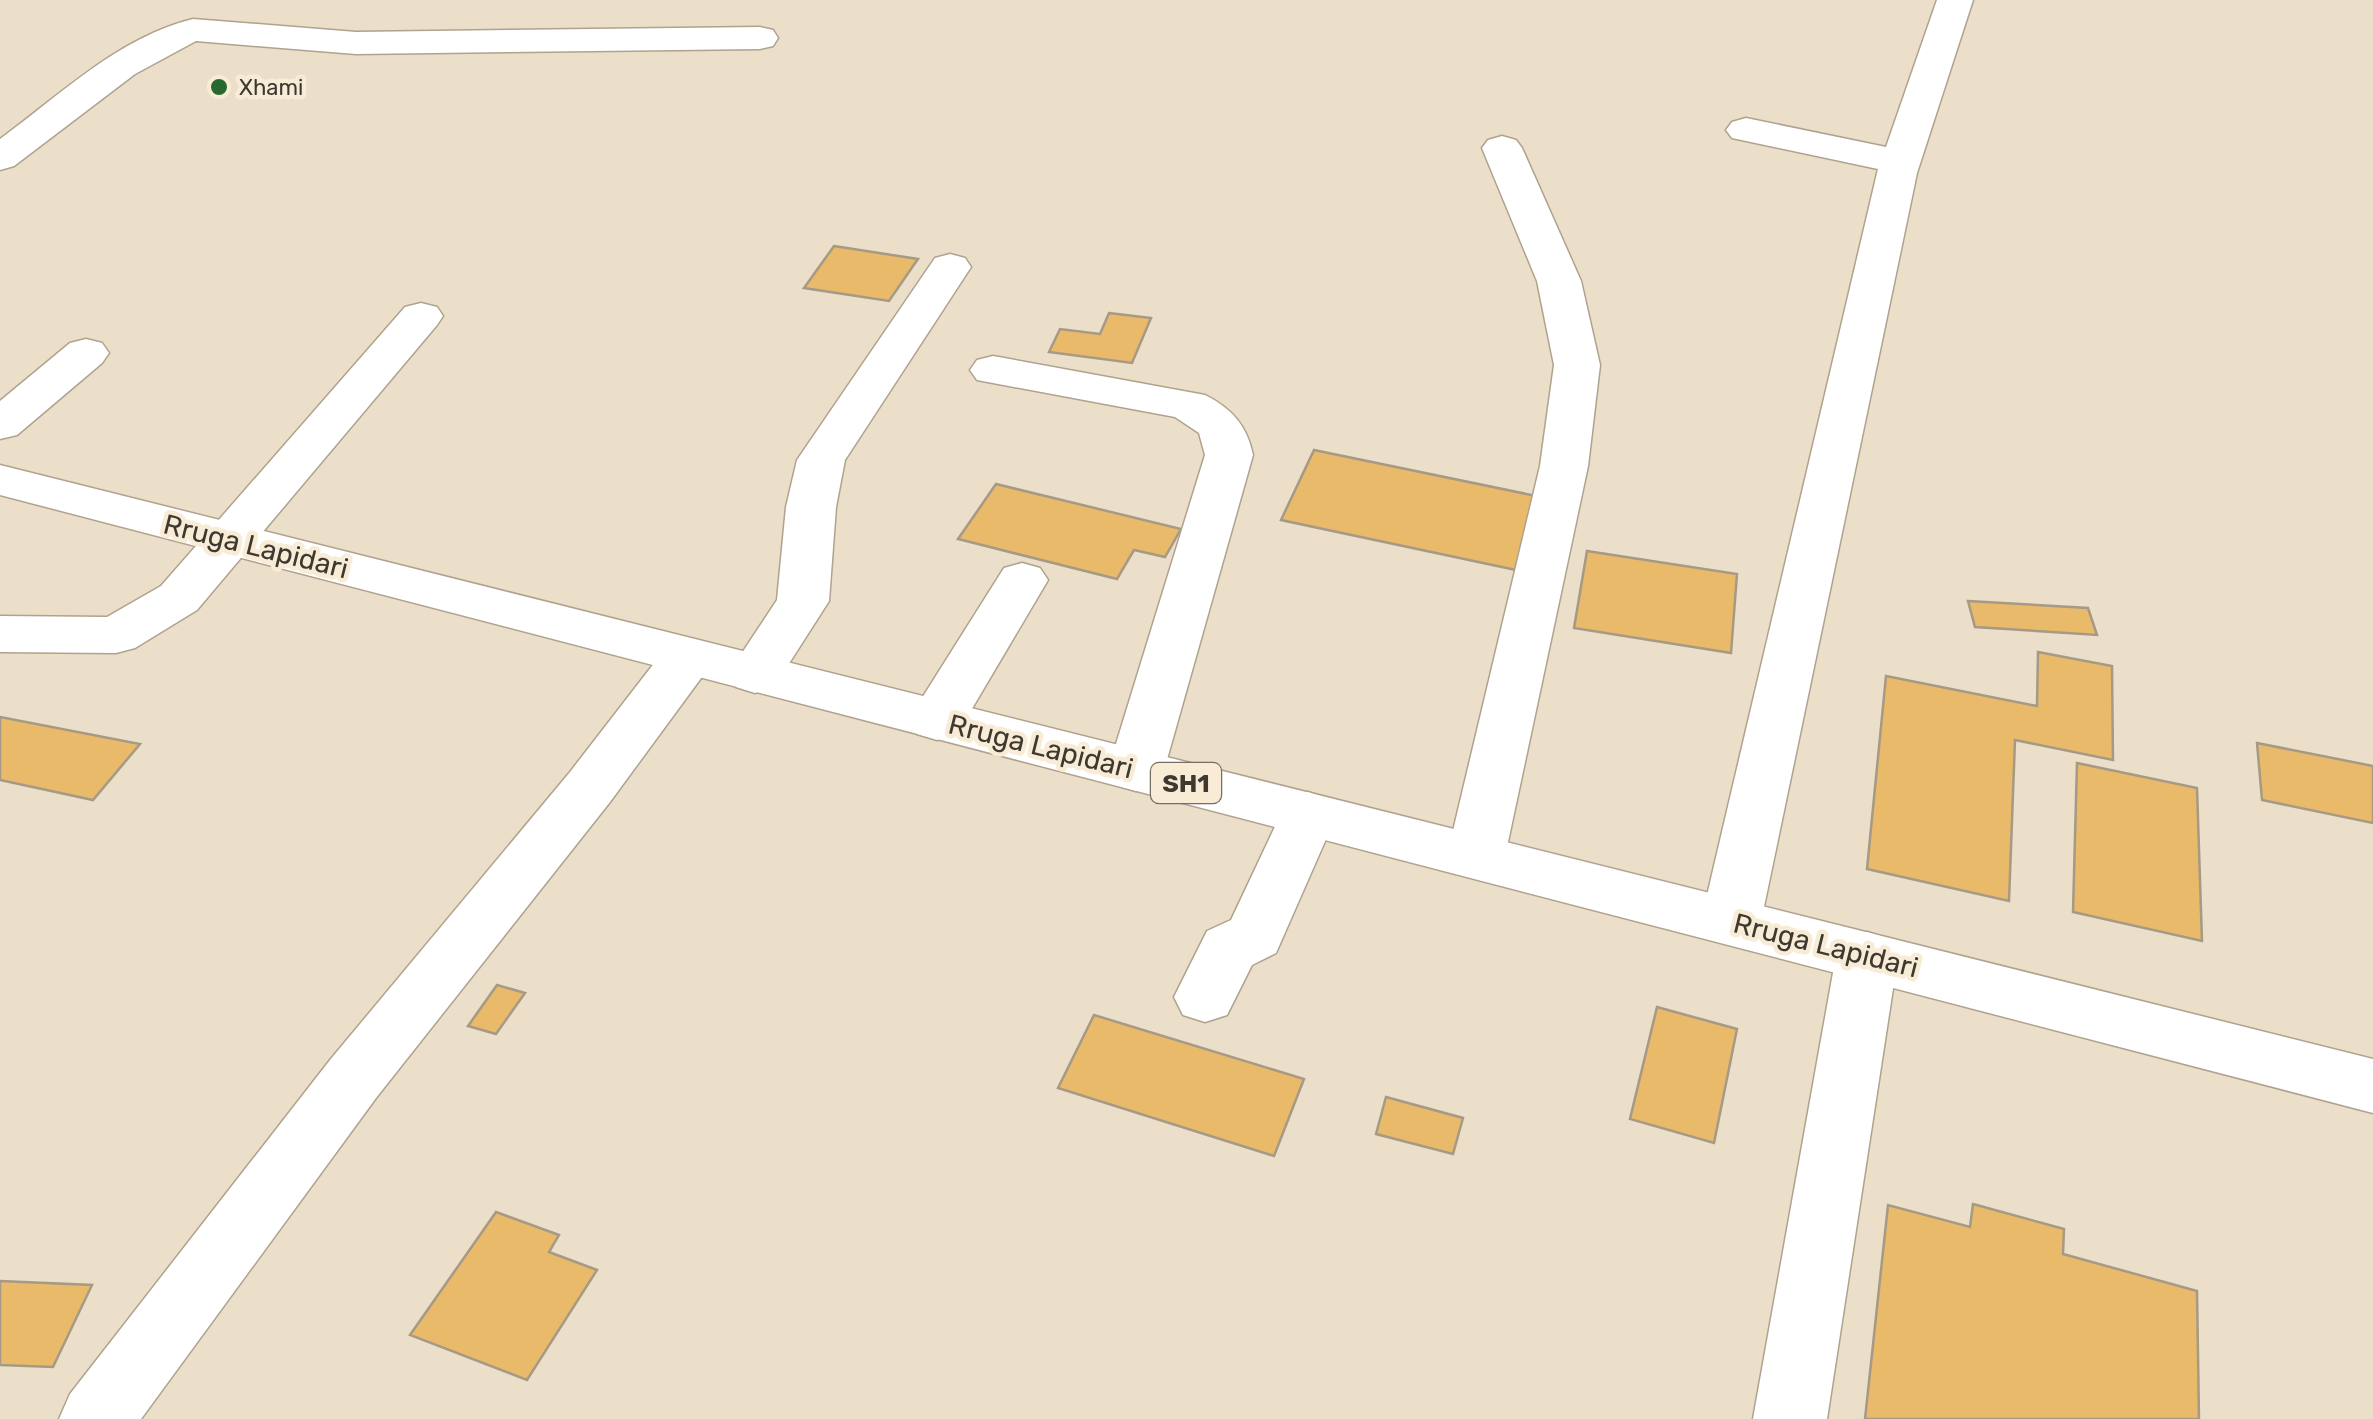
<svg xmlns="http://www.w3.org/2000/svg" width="2373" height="1419" font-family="Rubik,sans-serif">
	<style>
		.building { fill: #e8ba69; stroke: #a69a86; stroke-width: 2.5 }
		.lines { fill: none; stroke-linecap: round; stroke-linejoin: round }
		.minor-casing { stroke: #afa28e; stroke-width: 3 }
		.major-casing { stroke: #afa28e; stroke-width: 3 }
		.minor { fill: #fff; fill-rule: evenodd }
		.major { fill: #fff; fill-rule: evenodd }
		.poi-dot { fill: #296830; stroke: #f9ecd6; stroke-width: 4 }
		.labels { text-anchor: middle; stroke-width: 9; stroke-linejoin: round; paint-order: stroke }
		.far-poi-label { font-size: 22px; fill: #3d3830; stroke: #f9ecd6; text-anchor: start }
		.shield { fill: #f9ecd6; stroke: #756e62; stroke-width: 2.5 }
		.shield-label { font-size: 25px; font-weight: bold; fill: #3d3830 }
		.street-label { font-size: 28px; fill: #3d3830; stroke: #f9ecd6 }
	</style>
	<rect width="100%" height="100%" fill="#ecdfc9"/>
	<path class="building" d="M834,246L918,259L889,301L804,288Z
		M1109,313L1151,318L1132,363L1049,352L1060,329L1100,334Z
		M1314,450L1541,497L1516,570L1281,520Z
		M996,484L1181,529L1165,557L1134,550L1117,579L958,539Z
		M1587,551L1737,574L1731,653L1574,628Z
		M1968,601L2088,608L2097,635L1975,627Z
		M2038,652L2112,666L2113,760L2015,740L2009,901L1867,869L1886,676L2037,706Z
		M0,717L140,744L93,800L0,780Z
		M2257,743L2373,766V823L2262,800Z
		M2077,763L2197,788L2202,941L2073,912Z
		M497,985L525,993L496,1034L468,1026Z
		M1657,1007L1737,1029L1714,1143L1630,1119Z
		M1094,1015L1304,1079L1274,1156L1058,1088Z
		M1386,1097L1463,1118L1453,1154L1376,1134Z
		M1973,1204L2064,1229L2063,1254L2197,1291L2199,1419H1865L1888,1205L1970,1227Z
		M496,1212L559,1235L549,1252L597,1270L527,1380L410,1335Z
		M0,1281L92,1285L53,1367L0,1365Z"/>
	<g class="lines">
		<defs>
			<path id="minor" d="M1937,0H1973L1917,173L1761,921L1752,938L1731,945L1710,938L1701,921L1878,169L1732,138L1726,130L1732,122L1746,118L1886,147Z
				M193,19L356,32L760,27L773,30L778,38L773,46L760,49L356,54L196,41L135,74L14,166L0,170V139C60,95 119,37 193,19Z
				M1502,136L1516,140L1522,148L1581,281L1600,365L1588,466L1505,856L1497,872L1476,878L1455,872L1447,856L1540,466L1554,365L1537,281L1482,148L1488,140Z
				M950,254L965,258L971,267L845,460L836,507L829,601L774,687L755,693L736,687L728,674L777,600L786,507L797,460L935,258Z
				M421,303L437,307L443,316L437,325L197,610L135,648L116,653L0,652V616L107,617L161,586L405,307Z
				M86,339L102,343L109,353L102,363L17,435L0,439V401L70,343Z
				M993,356L1205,395C1231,408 1247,425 1253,455L1164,770L1156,785L1136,791L1116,785L1108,770L1205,455L1199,433L1175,417L977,380L970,370L977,360Z
				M1022,563L1040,568L1048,580L957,734L937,740L917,734L909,720L917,706L1004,568Z
				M688,639L707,644L715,657L707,670L610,802L376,1098L141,1419H59L70,1394L330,1060L570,772L669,644Z
				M1308,792L1328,799L1337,814L1276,953L1252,965L1227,1015L1205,1022L1183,1015L1174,997L1207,931L1231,920L1288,799Z
				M1867,932L1889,939L1898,956L1827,1419H1753L1836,956L1845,939Z"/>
			<path id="major" d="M0,465L2373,1059V1113L0,495Z"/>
		</defs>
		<use href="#minor" class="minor-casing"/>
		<use href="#major" class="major-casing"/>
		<use href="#minor" class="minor"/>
		<use href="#major" class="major"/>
	</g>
	<circle class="poi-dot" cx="219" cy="87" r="10"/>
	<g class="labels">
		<g class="far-poi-label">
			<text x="239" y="95">Xhami</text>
		</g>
		<rect class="shield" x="1151" y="763" width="70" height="40" rx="8"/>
		<g class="shield-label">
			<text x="1186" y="792">SH1</text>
		</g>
		<g class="street-label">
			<text transform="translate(256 546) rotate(14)" y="10">Rruga Lapidari</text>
			<text transform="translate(1041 746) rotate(14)" y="10">Rruga Lapidari</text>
			<text transform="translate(1826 945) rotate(14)" y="10">Rruga Lapidari</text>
		</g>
	</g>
</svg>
